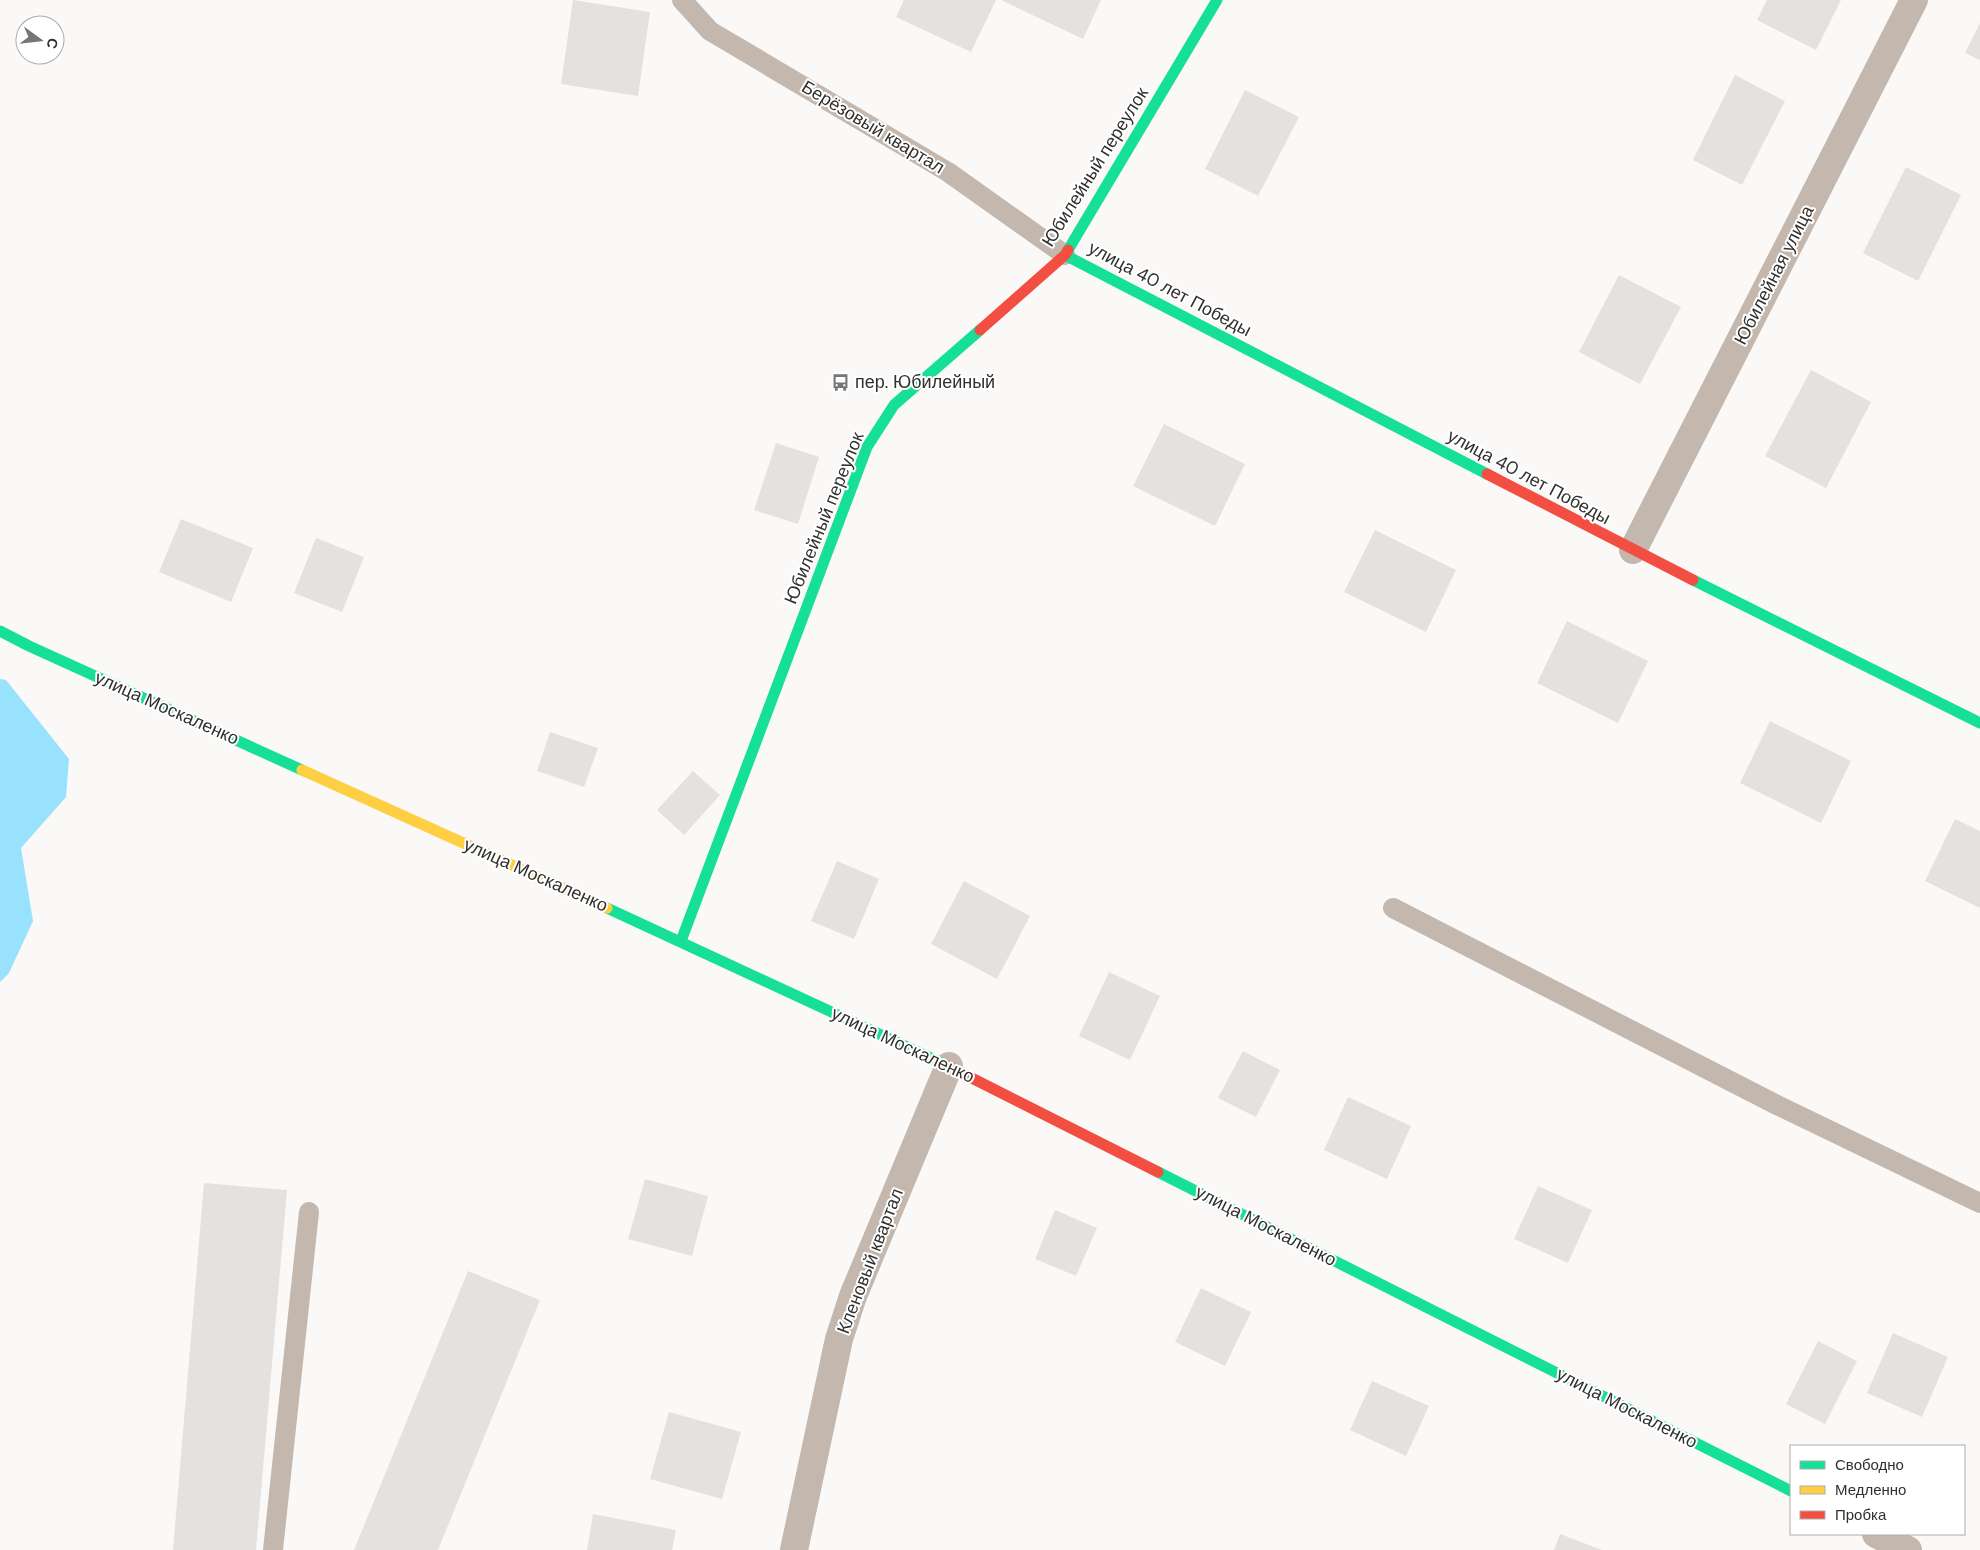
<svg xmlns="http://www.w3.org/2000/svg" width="1980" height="1550" font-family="'DM Sans',sans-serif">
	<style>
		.water { fill: #98e2fd }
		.building { fill: #e4e2e1 }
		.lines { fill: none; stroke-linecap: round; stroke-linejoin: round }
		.lane { stroke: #c4b7ad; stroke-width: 20 }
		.street { stroke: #c4b7ad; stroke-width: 28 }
		.fast { stroke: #16e098; stroke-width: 11 }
		.slow { stroke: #ffcf43; stroke-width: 11 }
		.jam { stroke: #f24e42; stroke-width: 11 }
		.labels { text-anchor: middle; stroke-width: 4; stroke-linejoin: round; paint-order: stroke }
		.street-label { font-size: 18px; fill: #31302e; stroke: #fff }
		.poi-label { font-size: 18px; fill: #31302e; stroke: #fff; text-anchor: start }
	</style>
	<rect width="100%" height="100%" fill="#fbf9f7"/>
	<path class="water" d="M0,679L6,680L69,759L66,797L21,848L33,921L9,973L0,982Z"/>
	<path class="building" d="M573,0L650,12L638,96L561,84Z
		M904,0H996L971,52L896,17Z
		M1001,0H1101L1083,39Z
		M1767,0H1841L1816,50L1757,20Z
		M1980,23V60L1965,53Z
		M1735,75L1785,101L1742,185L1693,160Z
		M1245,90L1299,117L1258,196L1205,169Z
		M1906,167L1961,195L1918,281L1863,253Z
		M1619,275L1681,307L1640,384L1579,352Z
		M1811,370L1871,402L1826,488L1765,456Z
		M1164,424L1245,464L1215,526L1133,486Z
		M776,443L819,457L798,524L754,510Z
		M181,519L253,548L231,602L159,572Z
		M1375,530L1456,570L1426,632L1344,592Z
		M316,538L364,557L342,612L294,593Z
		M1567,621L1648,661L1618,723L1537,683Z
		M1770,721L1851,761L1821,823L1740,783Z
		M550,732L598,748L584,787L537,771Z
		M693,771L720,795L684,835L657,810Z
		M1955,819L1980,831V908L1925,881Z
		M837,861L879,879L854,939L811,921Z
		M964,881L1030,916L997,979L931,944Z
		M1109,972L1160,996L1130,1060L1079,1036Z
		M1243,1051L1280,1070L1256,1117L1218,1098Z
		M1348,1097L1411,1126L1387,1179L1324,1150Z
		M645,1179L708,1196L692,1256L628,1239Z
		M204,1183L287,1190L256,1550H173Z
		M1538,1186L1592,1210L1568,1263L1514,1239Z
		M1055,1210L1097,1228L1076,1276L1035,1259Z
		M468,1271L540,1300L438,1550H354Z
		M1201,1288L1251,1312L1225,1366L1175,1342Z
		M1893,1333L1948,1357L1922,1417L1867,1393Z
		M1818,1341L1857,1361L1825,1424L1786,1404Z
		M1372,1381L1429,1406L1406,1456L1350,1430Z
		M669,1412L741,1432L722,1499L650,1479Z
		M593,1514L676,1530L672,1550H587Z
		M1560,1534L1602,1550H1554Z"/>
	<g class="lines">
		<path class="lane" d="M682,0L710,31L948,172L1065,255
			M1393,908L1777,1105L1980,1203
			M273,1550L309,1212"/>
		<path class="street" d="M1633,550L1914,0
			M1876,1534L1908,1550
			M794,1550L839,1339L853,1296L949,1066"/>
		<path class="fast" d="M1068,250L1217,0
			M1065,255L1487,474
			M1693,580L1980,723
			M0,631L29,646L302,770
			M607,908L946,1065
			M681,941L867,447L894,405L980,330
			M1158,1172L1791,1491"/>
		<path class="slow" d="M302,770L607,908"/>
		<path class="jam" d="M980,330L1065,255L1068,250
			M1487,474L1693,580
			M946,1065L1158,1172"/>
	</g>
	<defs>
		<symbol id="bus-bare" viewBox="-9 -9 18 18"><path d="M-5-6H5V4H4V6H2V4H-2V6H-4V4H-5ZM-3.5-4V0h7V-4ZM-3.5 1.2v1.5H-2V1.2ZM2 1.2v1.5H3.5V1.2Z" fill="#787674" stroke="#fff" stroke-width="2.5" paint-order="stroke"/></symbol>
	</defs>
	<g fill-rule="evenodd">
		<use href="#bus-bare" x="828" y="370" width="25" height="25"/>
	</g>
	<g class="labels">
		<g class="street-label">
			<text transform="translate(873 127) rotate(31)" y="6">Берёзовый квартал</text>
			<text transform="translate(1095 167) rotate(-58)" y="6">Юбилейный переулок</text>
			<text transform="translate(1774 275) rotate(-63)" y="6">Юбилейная улица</text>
			<text transform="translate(1170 289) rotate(28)" y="6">улица 40 лет Победы</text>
			<text transform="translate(1529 477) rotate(28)" y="6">улица 40 лет Победы</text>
			<text transform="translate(824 518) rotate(-68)" y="6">Юбилейный переулок</text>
			<text transform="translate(167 708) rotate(24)" y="6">улица Москаленко</text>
			<text transform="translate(536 875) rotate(24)" y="6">улица Москаленко</text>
			<text transform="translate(903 1045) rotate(25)" y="6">улица Москаленко</text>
			<text transform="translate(1266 1226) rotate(27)" y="6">улица Москаленко</text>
			<text transform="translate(870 1261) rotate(-69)" y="6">Кленовый квартал</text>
			<text transform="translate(1627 1408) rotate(27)" y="6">улица Москаленко</text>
		</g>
		<g class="poi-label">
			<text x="855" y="388">пер. Юбилейный</text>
		</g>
	</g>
	<rect x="1790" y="1445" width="175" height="90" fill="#ffffff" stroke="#adacab"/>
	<rect x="1800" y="1461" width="25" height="8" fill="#16e098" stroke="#adacab"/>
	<text x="1835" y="1470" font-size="15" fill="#31302e">Свободно</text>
	<rect x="1800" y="1486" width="25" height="8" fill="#ffcf43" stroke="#adacab"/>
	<text x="1835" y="1495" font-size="15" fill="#31302e">Медленно</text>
	<rect x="1800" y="1511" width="25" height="8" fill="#f24e42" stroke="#adacab"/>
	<text x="1835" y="1520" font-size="15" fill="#31302e">Пробка</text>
	<g transform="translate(40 40) rotate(105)"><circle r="24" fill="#ffffff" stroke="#adacab"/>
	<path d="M0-4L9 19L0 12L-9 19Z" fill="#787674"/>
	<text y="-8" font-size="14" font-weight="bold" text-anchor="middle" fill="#31302e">С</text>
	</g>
</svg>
